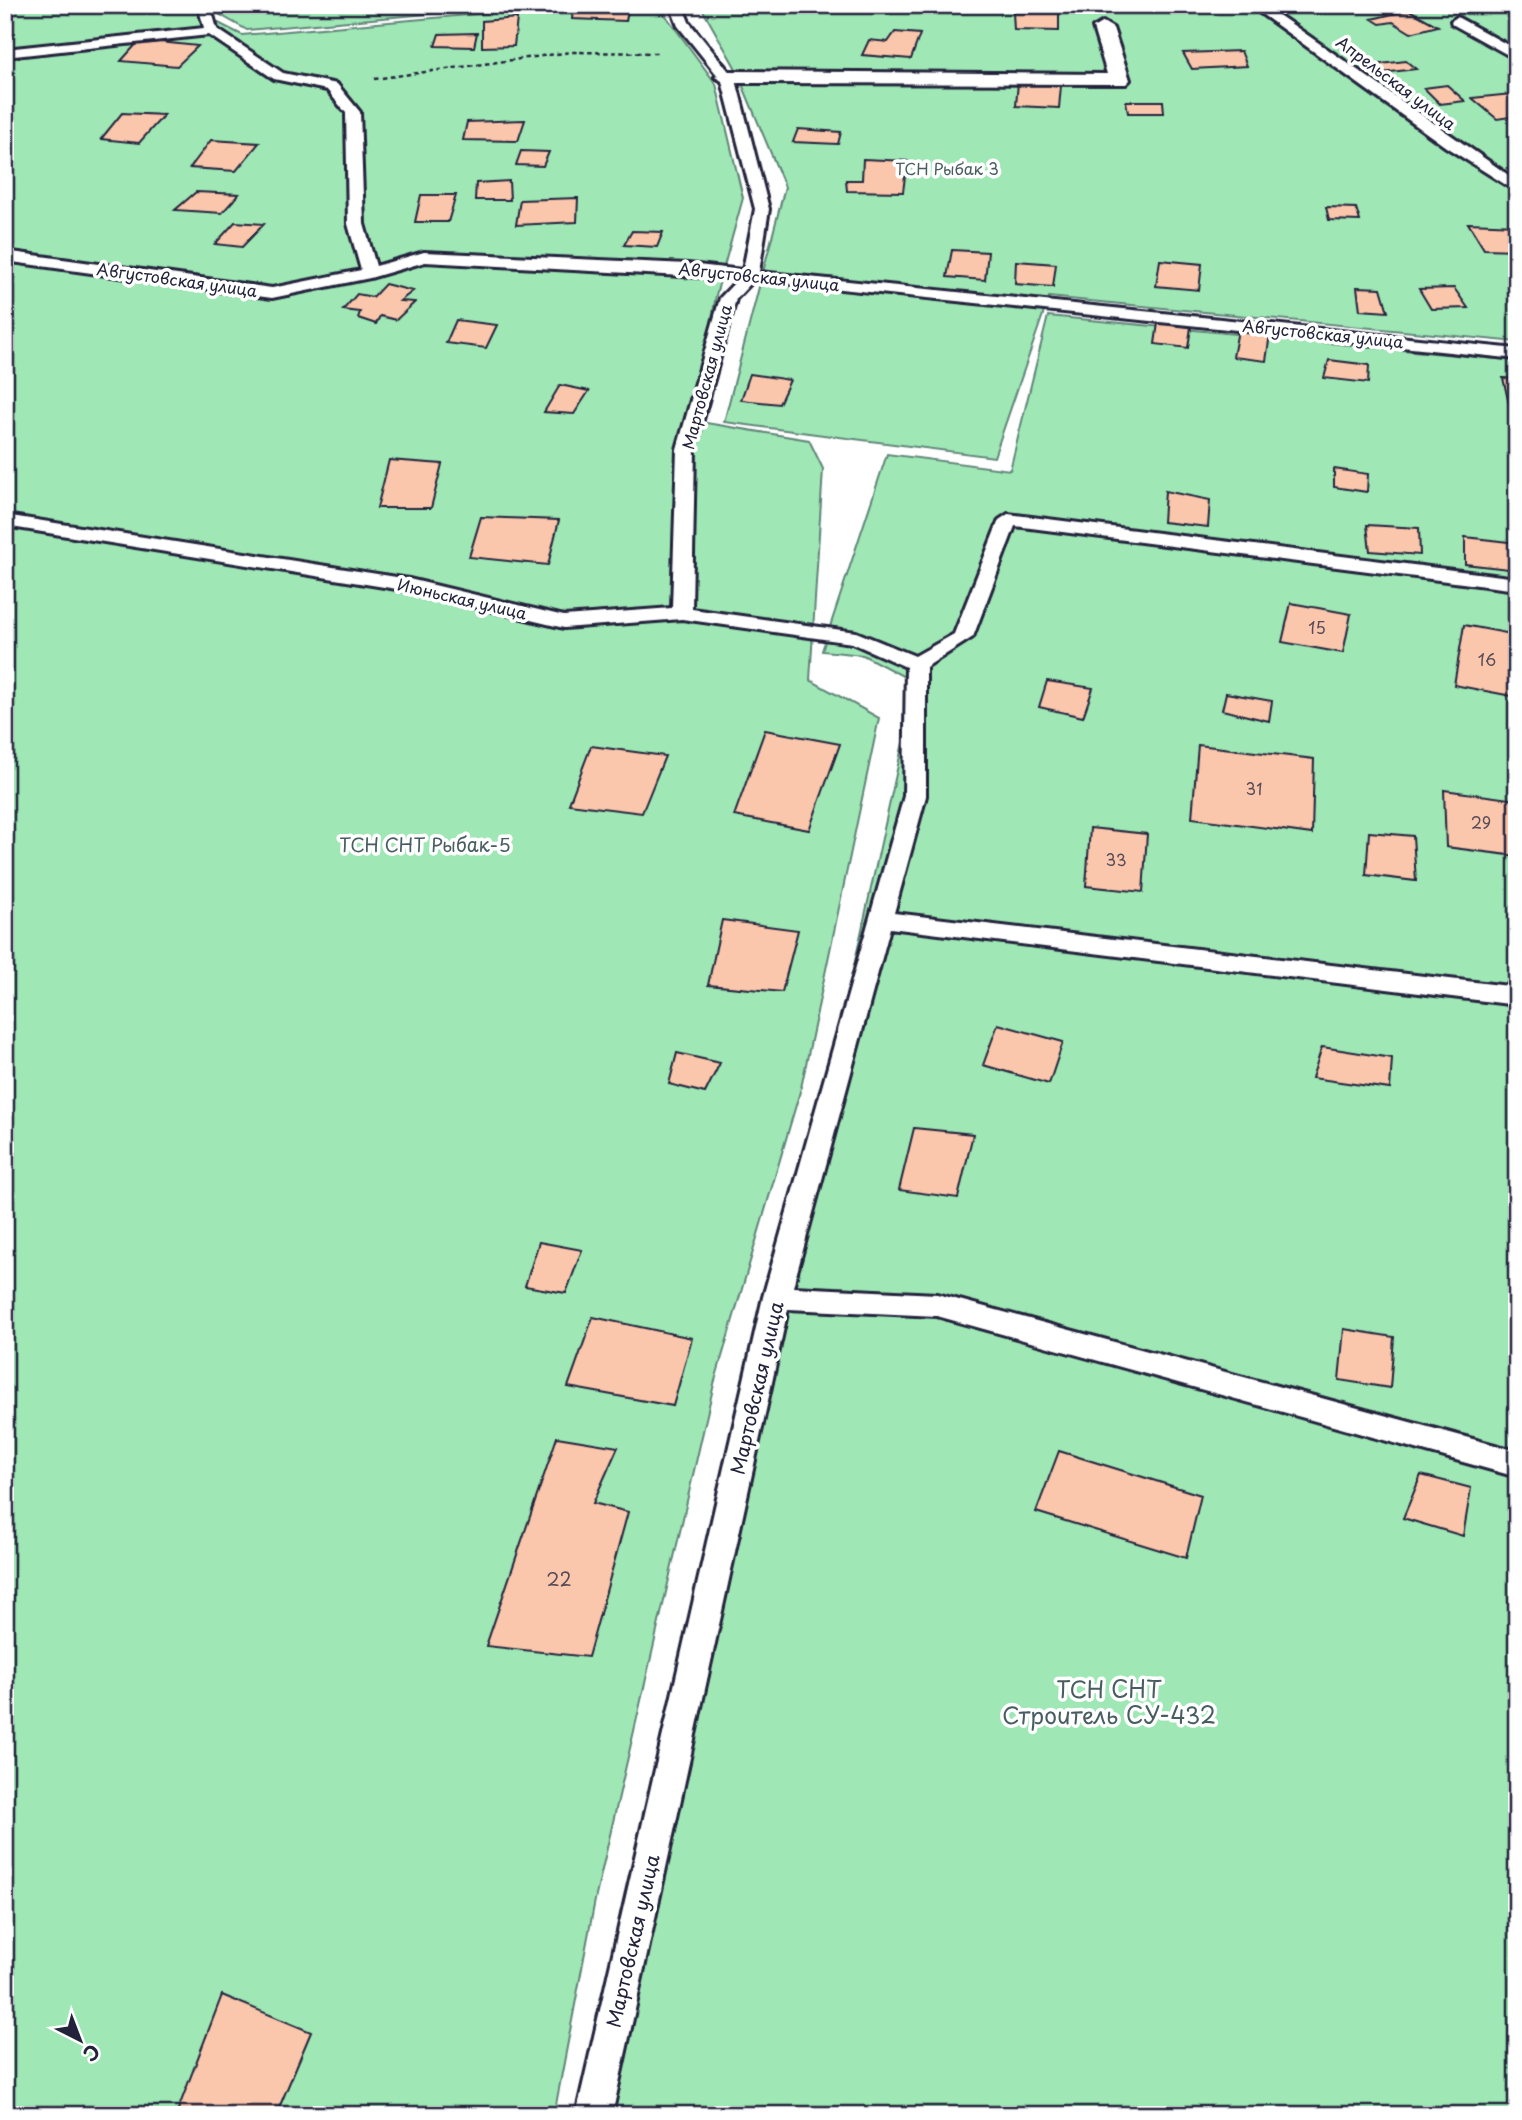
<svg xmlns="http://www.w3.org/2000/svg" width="1522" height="2120" font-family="'Playpen Sans',sans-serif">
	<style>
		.green { fill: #9fe8b6; stroke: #608578; stroke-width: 2 }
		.building { fill: #fbc7ac; stroke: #22223b; stroke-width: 2 }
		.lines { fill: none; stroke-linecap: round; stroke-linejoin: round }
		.service-casing { stroke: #22223b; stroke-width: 6 }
		.minor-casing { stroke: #22223b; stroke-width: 6 }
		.path { stroke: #22223b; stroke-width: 2.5; stroke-dasharray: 4.5 3.5; stroke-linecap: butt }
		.service { fill: #fff; fill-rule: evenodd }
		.minor { fill: #fff; fill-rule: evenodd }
		.labels { text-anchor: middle; stroke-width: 7; stroke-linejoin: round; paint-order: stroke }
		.far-street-label { font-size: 16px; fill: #22223b; stroke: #fff }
		.far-park-label { font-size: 16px; fill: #485d60; stroke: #fff }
		.number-label { font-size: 16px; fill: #584b57 }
		.park-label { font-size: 19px; fill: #485d60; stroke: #fff }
		.street-label { font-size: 19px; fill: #22223b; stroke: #fff }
		.near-number-label { font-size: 19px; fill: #584b57 }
		.near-park-label { font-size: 23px; fill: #485d60; stroke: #fff }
	</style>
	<rect width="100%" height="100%" fill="#fff"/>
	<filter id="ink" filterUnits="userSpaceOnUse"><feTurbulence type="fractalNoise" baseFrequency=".0143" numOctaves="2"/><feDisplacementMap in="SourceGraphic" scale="14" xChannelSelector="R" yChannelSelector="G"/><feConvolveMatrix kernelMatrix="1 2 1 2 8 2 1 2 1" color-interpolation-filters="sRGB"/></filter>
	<g filter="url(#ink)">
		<path class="green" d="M5,5H183L242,35L579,5H658L716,84L743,198L716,295L694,421L809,440L823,469L810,680L879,718L801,1088L714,1384L595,1900L554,2115H5Z
			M203,5H530L247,30Z
			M700,5H1517V342L1049,297L994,457L724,422L785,187L735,67Z
			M1048,316L1517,361V2115H602L916,683L863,655L822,651L887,454L1010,470Z"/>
		<path class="building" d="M574,5H629L626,21L572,19Z
			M1409,10L1438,26L1411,33L1393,22L1380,24L1372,19Z
			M1013,12L1059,13V31L1014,30Z
			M517,18L514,46L482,47V21Z
			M895,32L920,34L911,59L862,55L869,40L888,42Z
			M477,33L474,47L435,46L439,34Z
			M140,40L198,46L177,66L121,61Z
			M1241,51L1247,66L1192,69L1183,53Z
			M1406,61L1416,69L1382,73L1372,65Z
			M1018,82L1061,85L1059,108L1016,106Z
			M1447,85L1465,101L1440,104L1424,88Z
			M1512,94L1517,98V116L1497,119L1472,98Z
			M1126,101H1163L1164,113H1128Z
			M122,113L164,115L139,143L101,139Z
			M525,120L518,141L463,140L467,122Z
			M798,129L841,132L838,144L793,142Z
			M211,140L259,143L236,171L190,168Z
			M521,151L549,152L543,166L516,165Z
			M863,159L907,161L903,192L847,191L846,180H862Z
			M509,181L510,200H475L476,183Z
			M196,192L239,194L222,213L175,210Z
			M421,195H456L448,222H415Z
			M578,198L577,222L516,225L520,200Z
			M1326,207L1356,208L1360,221L1329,220Z
			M235,222L264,224L242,247L215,244Z
			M1468,223L1517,225V250L1484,249Z
			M632,231L663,232L657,247L624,245Z
			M952,250L988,252L985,280L947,277Z
			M1160,260L1202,264L1199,290L1156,286Z
			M1016,261L1056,264L1053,287L1015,284Z
			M385,284L413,291L400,301L415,302L396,320L380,316L376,324L358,318L360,312L343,310L357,294L373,297Z
			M1357,287L1381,288L1388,312L1360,310Z
			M1454,288L1468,308L1431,309L1419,289Z
			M456,320L497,325L486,348L446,343Z
			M1158,323L1191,327L1188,348L1155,344Z
			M1238,330L1270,334L1266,361L1233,357Z
			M1329,360L1369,365L1368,383L1324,378Z
			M750,374L790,380L779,404L741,400Z
			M1503,378L1517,379V418L1512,417Z
			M560,385L589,391L574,414L544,412Z
			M389,460L442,464L431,508H377Z
			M1334,469L1368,474L1367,492L1334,487Z
			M1165,491L1210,500L1208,527L1163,522Z
			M481,517L559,520L548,565L469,557Z
			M1367,525L1419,528L1420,555L1370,551Z
			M1465,537L1517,543V570L1465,564Z
			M1291,603L1351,614L1343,653L1282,642Z
			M1464,625L1517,635V697L1454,685Z
			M1047,681L1093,688L1083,717L1039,707Z
			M1226,693L1272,701L1269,721L1222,710Z
			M765,730L840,744L809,830L734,816Z
			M1198,745L1314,759L1312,834L1192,818Z
			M591,746L665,756L642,813L569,804Z
			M1444,790L1517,800V856L1446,847Z
			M1090,828L1147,834L1143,892L1086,886Z
			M1369,832L1413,836L1416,881L1366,875Z
			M722,920L798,930L782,992L708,985Z
			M998,1024L1063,1042L1049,1084L983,1065Z
			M1322,1047L1392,1058L1390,1089L1312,1078Z
			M677,1053L720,1063L705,1093L669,1084Z
			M914,1128L973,1134L958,1198L899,1190Z
			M539,1242L582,1250L566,1293L525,1286Z
			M593,1317L692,1338L673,1406L568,1387Z
			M1344,1329L1394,1337L1390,1388L1339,1380Z
			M557,1437L618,1447L593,1503L628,1512L588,1657L486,1646Z
			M1059,1451L1201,1495L1186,1558L1036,1512Z
			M1421,1475L1471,1488L1463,1536L1403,1518Z
			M222,1995L311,2032L276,2115H176Z"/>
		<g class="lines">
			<defs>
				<path id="service" d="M198,5H210L217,29L283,73L337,84L360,112L364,224L376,266L424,252L688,264L743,270L755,209L722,81L678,26L670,5H682L689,22L736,80L769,209L759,272L1517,349V359L754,280L736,299L695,449L692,609L856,632L915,656L954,634L999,520L1008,514L1517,578V590L1015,526L973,637L926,667V796L894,913L1517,987V1005L890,928L793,1287L937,1294L1517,1451V1477L937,1316L788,1309L612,2115H576L763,1297L904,796L906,667L852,643L682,619L564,628L409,591L5,526V515L409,579L564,616L672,608L677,449L720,298L738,279L425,262L370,278L272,298L5,261V251L272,288L361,270L348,224L346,113L327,90L274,79L209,35L5,57V49L204,28Z
					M1249,5H1264L1293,25L1517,181V192L1446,147Z
					M1457,17L1517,50V60L1452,24L1451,21Z"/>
				<path id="minor" d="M1103,22L1113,28L1130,80L1126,84L726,83L715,77L726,71L1107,74L1093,28Z"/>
			</defs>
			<use href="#service" class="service-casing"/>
			<use href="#minor" class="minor-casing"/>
			<path class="path" d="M374,79L571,52L657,53"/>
			<use href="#service" class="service"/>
			<use href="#minor" class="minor"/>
		</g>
	</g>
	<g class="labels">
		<g class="far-street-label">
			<text transform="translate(1396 83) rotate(37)" y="6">Апрельская улица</text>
			<text transform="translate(759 277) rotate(6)" y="6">Августовская улица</text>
			<text transform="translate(177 280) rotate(8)" y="6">Августовская улица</text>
			<text transform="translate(1323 334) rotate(6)" y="6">Августовская улица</text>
			<text transform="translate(707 377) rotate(-75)" y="6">Мартовская улица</text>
			<text transform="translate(462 599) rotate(13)" y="6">Июньская улица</text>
		</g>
		<g class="far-park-label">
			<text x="947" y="175">ТСН Рыбак 3</text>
		</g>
		<g class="number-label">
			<text x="1317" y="634">15</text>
			<text x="1487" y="666">16</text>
			<text x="1254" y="795">31</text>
			<text x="1481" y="829">29</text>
			<text x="1116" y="866">33</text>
		</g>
		<g class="park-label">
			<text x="425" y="852">ТСН СНТ Рыбак-5</text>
		</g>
		<g class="street-label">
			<text transform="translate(757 1388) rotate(-77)" y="7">Мартовская улица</text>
			<text transform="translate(633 1941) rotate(-77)" y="7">Мартовская улица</text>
		</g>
		<g class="near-number-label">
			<text x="559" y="1586">22</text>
		</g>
		<g class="near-park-label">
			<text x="1109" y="1698">ТСН СНТ<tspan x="1109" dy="26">Строитель СУ-432</tspan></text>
		</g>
	</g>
	<rect width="1522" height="2120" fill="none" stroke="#fff" stroke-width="28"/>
	<rect x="14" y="14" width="1494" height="2092" fill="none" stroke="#22223b" stroke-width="2.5" filter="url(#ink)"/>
	<g transform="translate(80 2040) rotate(138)" stroke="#ffffff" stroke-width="5" paint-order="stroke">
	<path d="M0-5L12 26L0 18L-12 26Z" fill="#22223b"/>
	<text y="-10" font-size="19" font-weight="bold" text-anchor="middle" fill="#22223b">С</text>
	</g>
</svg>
